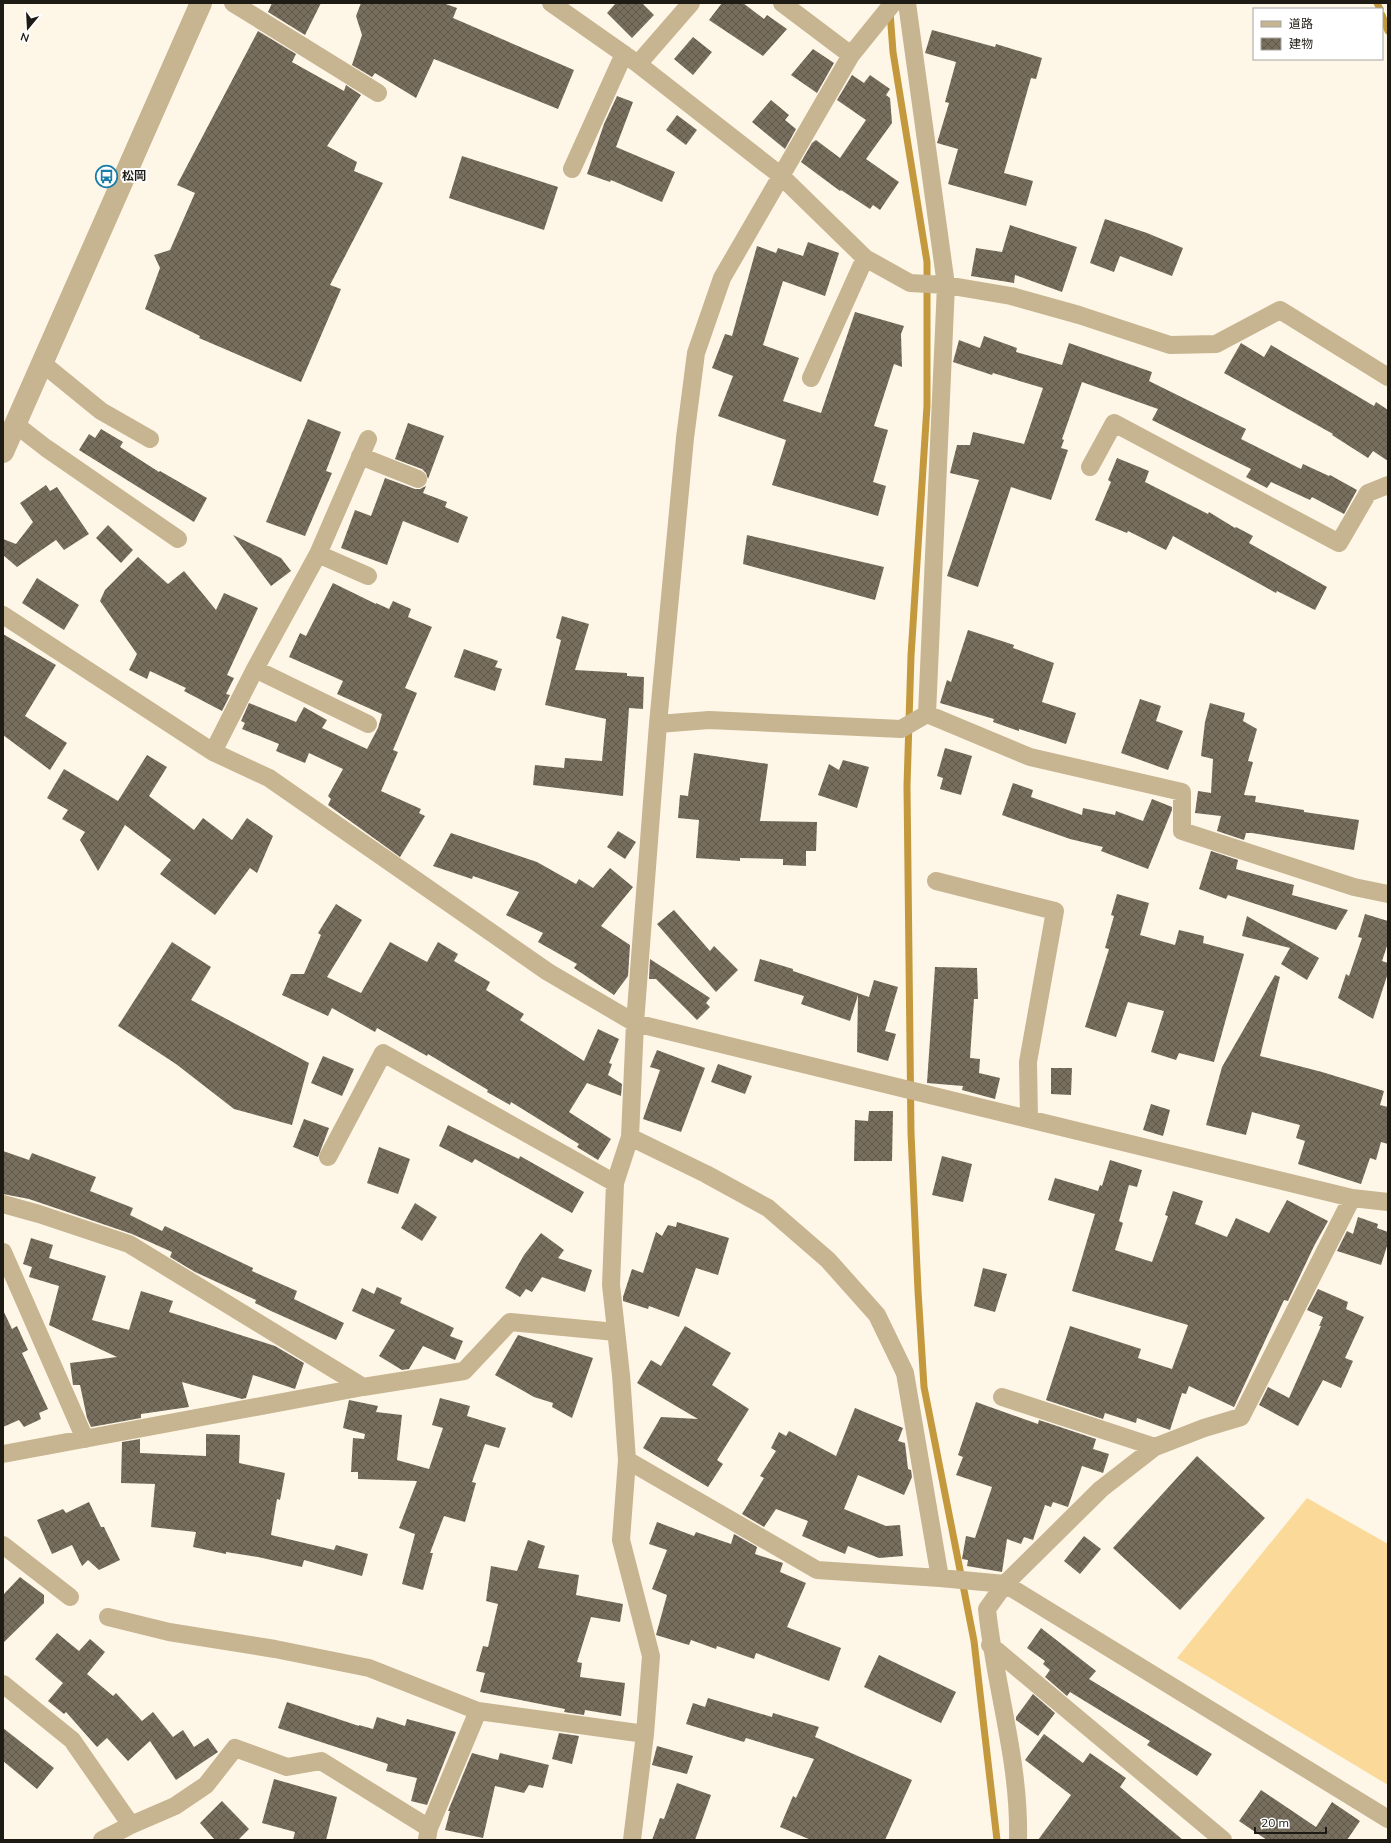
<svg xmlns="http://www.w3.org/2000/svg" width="1391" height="1843" font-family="Mulish,'Noto Sans JP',sans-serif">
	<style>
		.pitch { fill: #fbd999 }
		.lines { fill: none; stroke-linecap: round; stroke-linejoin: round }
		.stream { stroke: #c4993d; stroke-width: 7 }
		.building { fill: url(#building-cross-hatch) }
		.minor { stroke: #c7b490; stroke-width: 18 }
		.tertiary { stroke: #c7b490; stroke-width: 22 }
		.labels { text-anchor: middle; stroke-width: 4; stroke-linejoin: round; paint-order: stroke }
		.poi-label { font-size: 12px; font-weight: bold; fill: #1e1b14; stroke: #fff; text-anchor: start }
	</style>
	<defs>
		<pattern id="building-cross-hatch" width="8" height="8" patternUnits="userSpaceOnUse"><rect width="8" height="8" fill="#776e5e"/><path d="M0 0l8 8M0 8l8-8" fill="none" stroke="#615a4c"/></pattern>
	</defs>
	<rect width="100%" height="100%" fill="#fef6e7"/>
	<path class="pitch" d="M1307,1498L1388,1544V1785L1177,1658Z"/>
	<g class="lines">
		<path class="stream" d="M1377,3L1380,9
			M890,12L893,52L927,262V406L911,656L907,786L911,1133L918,1291L924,1387L974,1641L997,1840
			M1382,15L1388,31"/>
	</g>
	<path class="building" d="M272,3H321L305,35L268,12Z
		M361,3H443L457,8L453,18L574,70L558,109L434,59L416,98L375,73L372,77L352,65L362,35L356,16Z
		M616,3H642L654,15L632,38L607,13Z
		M722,3H743L764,19L767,15L787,29L763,56L709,20Z
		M932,30L995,47L996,44L1042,58L1036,79L1031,78L1004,173L1033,181L1026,206L948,184L958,149L937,143L949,103L945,102L956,62L925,53Z
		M258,31L296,54L292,62L344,91L346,85L361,95L327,146L357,162L354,171L383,183L330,285L341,289L301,382L199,338L200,336L145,309L160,268L154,255L170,250L195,193L177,185Z
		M693,37L712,52L693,75L674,59Z
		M813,49L834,63L817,93L791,75Z
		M852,75L864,83L870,75L890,89L886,95L890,98L892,123L866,159L899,182L880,210L873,205L870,209L841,190L840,191L801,162L812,143L816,140L840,158L866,120L837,100Z
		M617,96L633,102L616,147L675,172L662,202L611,180L610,182L587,174L604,124Z
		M771,100L789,115L785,120L796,129L785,149L752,122Z
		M677,115L697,130L686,145L666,130Z
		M462,156L558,187L544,230L449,198Z
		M1105,219L1147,233L1183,248L1172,276L1120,256L1114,272L1090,263Z
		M1010,225L1077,247L1062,292L1015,275L1014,283L971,276L976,248L1002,252Z
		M808,242L839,253L825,296L783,281L763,345L799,358L783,401L821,413L855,312L904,326L901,334L902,367L894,364L874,426L888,430L873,482L886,486L878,516L772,485L786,440L718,416L733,376L712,368L725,334L732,336L757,246L776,253L778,248L803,256Z
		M984,336L1017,348L1016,352L1062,365L1069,343L1152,372L1149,381L1246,429L1241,439L1301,469L1303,464L1329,476L1330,475L1357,490L1344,514L1312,497L1310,500L1271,482L1267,488L1246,477L1251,469L1152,420L1158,409L1082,382L1062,439L1064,440L1061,448L1068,450L1051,500L1011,487L978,587L947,576L979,480L950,473L957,445H970L973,432L1024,444L1043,388L993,373L992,375L953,362L959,340L980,348Z
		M1241,343L1264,357L1271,345L1374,406L1376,402L1388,410V461L1373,451L1368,458L1332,435L1333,434L1224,373Z
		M308,419L341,432L326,471L332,473L305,536L266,522Z
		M408,423L444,436L428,479L426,473L422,469L395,459Z
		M101,429L123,442L120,447L159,472L160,471L207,498L194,522L79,450L89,434L95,438Z
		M1117,458L1149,471L1145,482L1208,514L1209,512L1235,528L1236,527L1253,536L1249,543L1327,587L1315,610L1277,591L1276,593L1173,536L1166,550L1128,531L1127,533L1095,520L1111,482L1108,480Z
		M385,478L415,489H420L426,486L423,493L447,502L445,507L468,517L458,543L403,521L387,565L341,548L355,510L371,516Z
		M46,485L50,491L57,487L89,534L64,550L56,540L17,567L3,555V539L16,544L33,522L20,503Z
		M108,525L133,550L121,563L96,538Z
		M233,535L281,558L291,571L271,586Z
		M747,535L884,567L875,600L743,564Z
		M138,557L168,584L184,571L216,610L224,593L258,608L227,675L234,678L226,694L230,695L222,711L184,691L186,688L150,671L147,679L129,670L137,654L100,601L105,590Z
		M37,578L79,605L64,630L22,603Z
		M333,583L376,604V603L389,609L393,601L411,609L408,617L432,627L405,688L417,693L393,750L398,752L381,791L421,809L419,813L425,816L400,857L328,805L331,799L328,796L343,769L309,753L305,763L276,751L279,744L242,729L245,723L241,721L249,703L296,722L304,707L327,720L322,728L367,749L378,728L382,714L337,694L343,681L289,657L300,633L306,636Z
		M562,616L589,624L575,670L627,673V676L644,677L643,709L629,708L623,796L533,785L535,765L564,768L565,758L602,761L606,719L545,705L561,640L556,638Z
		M968,630L1014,645L1013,648L1054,663L1042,702L1076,713L1066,744L1019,729V731L993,722L994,719L940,703L947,680L951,682Z
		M3,634L56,665L25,716L67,743L50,770L3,735Z
		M464,649L498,661L495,667L502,669L495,691L454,677Z
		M1140,699L1161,706L1156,721L1183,731L1168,770L1121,753Z
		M1210,703L1245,713L1243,721L1257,729L1248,761L1253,762L1244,795L1256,796L1255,802L1304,810V812L1359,820L1354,850L1252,833H1246L1244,840L1217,831L1221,816L1195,813L1198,791L1211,793L1213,759L1201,756L1205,722Z
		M945,748L972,756L961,795L940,789L943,778L937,776Z
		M694,753L768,764L760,821L817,822L816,851H806V866L783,865V859L740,858V861L696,858L699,820L678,818L680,795L688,796Z
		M147,755L167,767L149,796L194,830L203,818L232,840L247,818L273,836L257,873L250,868L215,915L160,874L171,860L125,825L98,871L80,840L85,832L62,819L68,810L47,798L64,769L118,801Z
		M843,760L869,767L857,808L818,795L829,764L839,770Z
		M1013,783L1033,790L1031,797L1082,815L1083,808L1115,815L1116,811L1143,821L1152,799L1172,807V810L1148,869L1101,851L1103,847L1070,839L1002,815Z
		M618,831L636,842L625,859L607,847Z
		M451,833L537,862L576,884L579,879L593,888L610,868L633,887L601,926L630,945L628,976L614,995L574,968L577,964L538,942L543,933L506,915L519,892L473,876L472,879L433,866Z
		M1211,851L1238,860L1236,869L1294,885L1292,895L1348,910L1336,930L1228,895L1226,899L1199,889Z
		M1117,894L1149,903L1140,935L1175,945L1179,930L1204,936L1203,943L1244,954L1214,1062L1179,1053L1176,1060L1151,1052L1164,1011L1128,1002L1116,1037L1085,1027L1109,949L1105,948L1114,916L1111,915Z
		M336,904L362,920L327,977L361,993L390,942L427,962L438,942L458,954L454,961L490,982L486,990L524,1014L520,1020L584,1061L598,1029L619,1039L609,1063L612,1064L608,1075L622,1084L621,1096L587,1083L569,1112L611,1139L598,1160L577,1147L579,1144L511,1102L510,1105L487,1092L488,1090L428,1054L427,1056L377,1028L375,1032L332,1008L328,1016L282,995L291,974H304L321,935L318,933Z
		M674,910L710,951L714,946L738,970L716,992L657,924Z
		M1365,914L1388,921V943L1382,961L1388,963V973L1373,1019L1338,998L1346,974L1349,976L1362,938L1358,937Z
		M1247,916L1319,958L1307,980L1281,964L1290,948L1242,936Z
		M172,942L211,967L191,1000L309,1063L292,1125L234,1109L176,1064L118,1026Z
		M650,959L710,998L706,1003L710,1007L697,1020L656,979H649Z
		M760,959L793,969V971L869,997L874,980L898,987L885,1031L896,1034L888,1061L857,1052L858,995L850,1021L801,1004L804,996L754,981Z
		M935,967L977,968L978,999H974L970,1058L980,1059L979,1073L1000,1078L995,1099L962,1090L963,1086L927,1083Z
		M1275,975L1280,977L1260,1056L1322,1072L1384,1091L1380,1105L1388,1107V1144L1381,1142L1376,1160L1370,1158L1361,1184L1298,1164L1305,1141L1296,1138L1300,1125L1252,1112L1246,1135L1206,1125L1222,1067Z
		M657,1050L705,1068L681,1132L643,1119L660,1070L650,1067Z
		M323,1056L354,1069L342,1096L311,1083Z
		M718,1064L752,1076L745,1094L711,1082Z
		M1051,1068H1072L1071,1095L1051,1094Z
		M1151,1104L1170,1110L1163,1136L1143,1130Z
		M869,1111H893L892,1161H854L855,1120L868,1121Z
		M304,1119L329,1128L318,1157L293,1147Z
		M448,1125L519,1159L520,1156L584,1192L572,1213L475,1159L472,1163L439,1146Z
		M379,1147L410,1159L398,1194L367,1183Z
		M3,1151L29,1160L32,1153L96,1177L90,1191L133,1208L130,1215L162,1231L165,1226L253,1268L252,1271L297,1291L294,1299L344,1323L336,1340L271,1311L255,1303L256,1300L195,1272L170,1257L172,1252L132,1234L29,1199L3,1194Z
		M942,1156L972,1164L963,1202L932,1195Z
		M1110,1160L1142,1170L1137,1187L1129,1185L1119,1221L1123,1223L1115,1250L1152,1262L1168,1216L1165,1215L1173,1191L1203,1201L1195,1224L1227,1237L1236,1218L1269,1233L1287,1200L1328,1221L1314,1246L1288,1301L1284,1300L1234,1407L1189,1386L1186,1394L1182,1393L1170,1430L1137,1418L1136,1423L1105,1413L1103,1419L1046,1400L1070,1326L1141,1349L1138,1358L1172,1369L1188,1325L1072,1291L1095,1214L1048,1200L1055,1178L1098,1191L1100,1185L1102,1186Z
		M415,1203L437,1217L422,1241L401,1228Z
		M1358,1217L1378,1224L1377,1228L1388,1232V1243L1381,1265L1337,1251L1347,1231L1353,1234Z
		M677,1222L729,1238L718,1275L696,1268L679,1317L649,1306L648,1309L623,1301V1297L632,1269L643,1273L656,1232L662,1236L668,1225L676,1227Z
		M541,1233L564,1250L558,1258L592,1270L585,1292L542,1277L532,1292L526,1289L520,1297L505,1288L524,1255Z
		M31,1238L53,1245L49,1258L106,1276L92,1320L129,1330L141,1291L173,1301L169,1312L275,1346L304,1363L295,1389L253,1375L246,1398L242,1399L182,1382L189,1407L141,1414V1418L91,1427L87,1418L80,1385H73L70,1363L117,1357L49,1325L59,1286L29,1277L32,1267L23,1264Z
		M983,1268L1007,1274L995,1312L974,1306Z
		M377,1287L402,1298L400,1303L454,1328L450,1336L463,1341L455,1360L423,1346L409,1369L402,1370L379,1356L395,1330L352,1311L362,1288L374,1294Z
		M1318,1289L1348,1302L1346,1309L1364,1317L1345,1358L1353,1361L1341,1388L1323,1380L1298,1426L1259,1405L1268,1387L1289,1398L1321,1326H1319L1323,1317L1307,1310Z
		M3,1310L12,1329L17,1326L28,1350L22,1353L48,1409L39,1413L41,1419L24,1427L19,1420L3,1427Z
		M685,1326L731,1353L712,1385L749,1409L717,1460L723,1464L708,1487L643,1448L661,1417L698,1419L637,1383L651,1360L661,1366Z
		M518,1335L593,1358L572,1418L552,1407L553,1403L534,1397L495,1375Z
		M440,1398L470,1406L467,1416L506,1428L499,1448L485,1444L472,1482L476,1483L465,1522L444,1516L430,1553H433L423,1590L402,1584L415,1534L399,1528L417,1481L358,1479V1472H351L353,1438L364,1439L365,1434L343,1428L349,1400L378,1406L376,1412L402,1415L397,1460L429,1469L443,1428L432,1425Z
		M976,1402L1038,1424L1039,1420L1096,1439L1093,1449L1109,1454L1103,1473L1082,1466L1068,1507L1053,1502L1051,1507L1045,1505L1033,1540L1024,1537L1021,1544L1007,1539L1002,1572L967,1566L968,1560L962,1559L966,1536L975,1538L992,1487L956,1475L963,1457L958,1455Z
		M855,1408L903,1428L898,1441L905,1443L908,1469L911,1470L912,1477L904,1495L858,1475L844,1509L886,1526L900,1525L903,1556L879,1558L848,1546L845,1554L802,1536L808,1521L776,1509L764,1527L742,1514L764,1478L760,1476L776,1451L771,1448L779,1432L786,1436L789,1431L836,1456Z
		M206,1434L240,1435L239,1463L285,1473L280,1500L277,1499L271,1535L334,1550L336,1545L368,1554L362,1576L304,1560L302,1567L258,1557L226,1552V1554L193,1547L196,1532L151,1527L155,1484L121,1483L122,1442L140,1439V1453L206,1456Z
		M1197,1456L1265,1518L1180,1610L1113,1548Z
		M89,1502L101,1527H104L120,1560L99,1570L88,1560L82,1566L72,1545L52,1554L37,1520L63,1509L66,1513Z
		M657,1522L694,1536L696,1532L731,1544L734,1534L757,1547L755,1554L783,1563L780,1572L806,1583L787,1627L841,1648L829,1681L756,1653L754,1659L717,1646L716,1649L691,1640L689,1645L656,1635L667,1595L652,1589L667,1550L649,1544Z
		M1084,1536L1101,1549L1080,1574L1064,1561Z
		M528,1540L545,1546L538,1568L579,1575L576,1595L623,1604L620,1622L591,1617L577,1662L582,1663L580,1677L625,1683L621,1716L585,1710L584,1715L564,1712L565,1709L480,1692L485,1673L476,1671L483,1646L488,1647L498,1604L486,1601L491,1566L517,1571Z
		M20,1577L44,1595V1603L3,1643V1595Z
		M1041,1628L1096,1671L1089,1679L1212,1754L1197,1776L1147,1745L1150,1741L1070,1692L1067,1696L1045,1677L1050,1670L1043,1664L1045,1661L1027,1648Z
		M57,1633L79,1651L90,1639L105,1652L87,1674L113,1696L116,1693L142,1721L153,1712L173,1737L183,1730L194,1747L208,1738L218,1752L176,1780L150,1741L128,1761L107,1738L97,1747L66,1712L64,1714L48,1701L63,1683L35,1659Z
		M879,1655L956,1692L941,1723L864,1687Z
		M1033,1694L1055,1713L1038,1736L1016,1720V1717Z
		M708,1698L772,1717L773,1713L819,1727L815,1737L912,1780L885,1840H811L780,1827L793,1796L796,1798L814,1759L746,1738L744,1742L686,1724L693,1703L705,1707Z
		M287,1702L359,1726V1725L373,1729L377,1717L405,1726L407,1719L456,1732L427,1805L411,1801L417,1778L386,1771L388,1764L278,1728Z
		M3,1728L54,1768L37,1789L3,1761Z
		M559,1733L579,1736L572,1764L552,1759Z
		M1044,1734L1083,1763L1090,1753L1126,1778L1120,1787L1183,1840H1038L1071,1795L1025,1760Z
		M657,1746L693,1756L687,1774L652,1765Z
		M472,1753L498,1760L500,1753L549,1765L543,1788L529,1785L524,1793L495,1786L483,1838L445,1830L450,1811H448Z
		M274,1779L337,1797L326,1840H293L295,1832L262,1823Z
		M677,1783L711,1795L695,1840H652L660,1818L664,1819Z
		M1261,1790L1316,1827L1332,1802L1360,1821L1347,1840H1267L1239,1821Z
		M222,1801L249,1829L238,1840H215L200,1823Z"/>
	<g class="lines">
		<path class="minor" d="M233,3L378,93
			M551,3L638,64L780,175L865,258L910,283L946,285L1011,296L1079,315L1170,345L1216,344L1280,310L1388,377
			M782,3L851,55
			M907,3L946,285L927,714
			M638,64L691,3
			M572,169L624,54
			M42,363L101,411L150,439
			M811,378L865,258
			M15,424L46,448L178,539
			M360,456L418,479
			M1090,467L1114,423L1339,543L1368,493L1388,485
			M318,554L368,576
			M3,615L213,752L269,778L548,972L635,1023L1352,1198L1388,1202
			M255,669L368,724
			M658,724L709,720L901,729L927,714L1030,757L1182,792V831L1354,887L1388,894
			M213,752L255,669L318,554L368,439
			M936,881L1055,911L1028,1062L1029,1119
			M630,1137L706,1174L768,1208L828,1260L877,1315L905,1373L940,1578
			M328,1157L383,1053L615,1183
			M3,1204L39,1214L129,1244L363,1387
			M3,1252L85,1439
			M1002,1397L1155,1447
			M3,1454L363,1387L464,1371L510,1322L616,1332
			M627,1460L817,1570L940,1578L1005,1584L1388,1819
			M3,1545L70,1597
			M108,1617L169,1632L275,1649L369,1668L478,1711
			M990,1645L1223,1840
			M3,1684L72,1740L131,1825
			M427,1839L429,1828L478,1711L645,1734
			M102,1840L131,1825L175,1806L206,1785L235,1748L287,1767L321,1761L429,1828
			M632,1840L645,1734L651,1656L621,1540L627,1460L621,1375L611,1285L615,1183L630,1137L635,1023L658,724L685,438L696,353L722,278L851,55L893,3
			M1018,1840C1020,1761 995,1687 987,1609L1005,1584L1101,1489L1155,1447L1204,1428L1241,1417L1352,1198"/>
		<path class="tertiary" d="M3,452L201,3"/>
	</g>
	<defs>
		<symbol id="bus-ring" viewBox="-11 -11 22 22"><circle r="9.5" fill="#fff" stroke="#187da8" stroke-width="1.5"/><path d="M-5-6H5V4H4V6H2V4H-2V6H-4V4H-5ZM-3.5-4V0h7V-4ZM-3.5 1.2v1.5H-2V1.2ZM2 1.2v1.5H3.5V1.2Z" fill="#187da8"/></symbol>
	</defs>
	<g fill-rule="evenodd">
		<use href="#bus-ring" x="94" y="164" width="25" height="25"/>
	</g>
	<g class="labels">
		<g class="poi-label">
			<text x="122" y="180">松岡</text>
		</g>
	</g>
	<rect width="1391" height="1843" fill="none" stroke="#1e1b14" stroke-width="8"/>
	<rect x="1253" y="8" width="130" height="52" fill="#ffffff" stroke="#a5a4a1"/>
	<rect x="1261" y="21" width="20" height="6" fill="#c7b490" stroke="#a5a4a1"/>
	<text x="1289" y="28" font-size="12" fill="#1e1b14">道路</text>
	<rect x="1261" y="38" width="20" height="12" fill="url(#building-cross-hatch)" stroke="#a5a4a1"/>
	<text x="1289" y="48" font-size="12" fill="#1e1b14">建物</text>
	<g transform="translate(28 28) rotate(198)" stroke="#ffffff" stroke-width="3" paint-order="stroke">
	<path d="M0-3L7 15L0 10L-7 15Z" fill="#1e1b14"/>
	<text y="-6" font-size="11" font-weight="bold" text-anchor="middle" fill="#1e1b14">N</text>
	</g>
	<path d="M1255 1827v6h71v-6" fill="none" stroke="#1e1b14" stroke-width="2"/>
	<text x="1261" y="1827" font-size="12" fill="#1e1b14" stroke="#ffffff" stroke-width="3" paint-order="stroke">20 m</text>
</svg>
